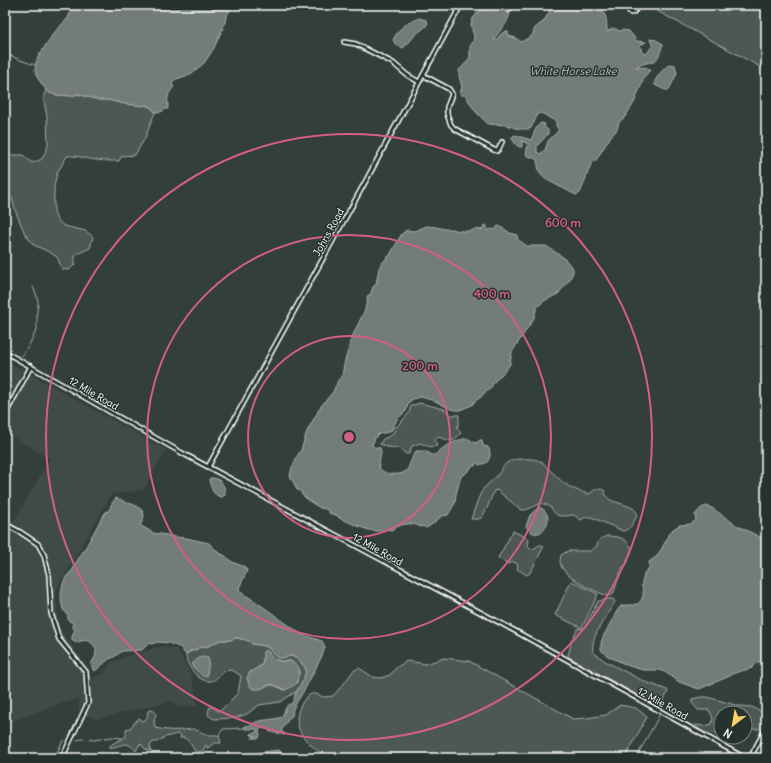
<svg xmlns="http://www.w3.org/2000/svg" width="771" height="763" font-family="Delius,sans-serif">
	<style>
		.built { fill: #404c47 }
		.green { fill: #4d5853; stroke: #a6aca9; fill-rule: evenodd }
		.water { fill: #737b78; stroke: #abb0ae }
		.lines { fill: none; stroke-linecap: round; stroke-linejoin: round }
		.stream { stroke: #abb0ae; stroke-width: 1 }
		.street-casing { stroke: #fff; stroke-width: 6 }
		.street { stroke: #26332d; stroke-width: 3 }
		.ring { fill: none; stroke: #d45d8c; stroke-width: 2 }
		.labels { text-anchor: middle; stroke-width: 3; stroke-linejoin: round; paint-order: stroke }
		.street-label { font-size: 10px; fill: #fff; stroke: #26332d }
		.water-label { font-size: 11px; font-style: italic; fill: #b9bdbc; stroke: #26332d }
		.centre { fill: #d45d8c; stroke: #26332d; stroke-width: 2 }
		.ring-label { font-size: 12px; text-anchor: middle; font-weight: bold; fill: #d45d8c; stroke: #26332d; stroke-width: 3; stroke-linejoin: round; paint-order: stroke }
	</style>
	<rect width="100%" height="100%" fill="#333f3a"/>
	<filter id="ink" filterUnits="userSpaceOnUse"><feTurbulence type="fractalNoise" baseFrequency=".025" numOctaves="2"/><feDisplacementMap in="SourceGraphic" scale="8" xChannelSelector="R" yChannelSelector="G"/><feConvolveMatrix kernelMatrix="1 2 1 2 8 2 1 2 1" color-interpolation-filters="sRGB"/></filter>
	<g filter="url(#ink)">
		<path class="built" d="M5,360L166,450L144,490L112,494L57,588L56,597L59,628L79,656L92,678L104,674L110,663L127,656L163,646L177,649L191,674L198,706L179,707L171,701L97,719L79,713V699L51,707L5,724V517L14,521L50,459L5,432Z"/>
		<path class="green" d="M646,5H766V70Z
			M46,90L50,93L57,95L72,96L77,94L99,100H108L125,104L145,105L152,108L155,112L145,138L135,155L122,156L119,161C111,161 103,161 96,160C86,159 77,155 67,156L57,173L54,187V212L57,220L64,226L86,231L93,237L90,248L75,255V264L69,270L62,269L57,257L49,252L34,245L25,234L15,210L12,198L5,191V159L11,155H23L32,163L42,159L48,146L47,117L44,101V95Z
			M420,403L444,409L451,415H459V423L457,428L461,433L454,440H447L439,437L435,439L437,446L431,447L420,443L412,446L409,454H406L399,448L387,447L380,444L383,439L392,435L397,426L404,419L409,413L411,406Z
			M518,459C525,459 533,458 540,461C544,463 548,468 552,472C565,485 570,489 589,494C595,490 597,486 605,491C605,493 606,497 609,499C614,503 639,506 637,515C637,516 635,520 634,521C631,526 629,530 623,531L591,517H586L581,520L579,519L574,515C569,515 560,518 556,514C552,511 552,506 544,504C537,502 531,511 521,510L497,490L494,491C491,498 486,513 481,518C478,520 474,519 471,519C475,509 478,495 485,487C489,483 493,480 497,476C505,465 503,462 518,459Z
			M513,531L529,539L528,547L530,549L535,548C538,545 540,544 544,546L530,573L527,575L517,569L518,566L516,563L512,562L509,564L498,558Z
			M607,536C619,537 626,537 632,549L627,564L622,568L614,592L612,595L607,596C594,590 561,578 560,561C560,561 561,556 561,555L568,551H590L596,547L600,539Z
			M571,581L598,594L582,628L555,615Z
			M608,599H613L615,602C607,615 590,637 593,652L605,661L643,681L667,690L668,692L661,705L659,707L569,657L568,655L570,648L571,641L578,628L581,629H584L598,601Z
			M235,638L248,640L252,644L265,646L271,650L273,654L277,656L286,657L291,656L296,658L305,666L306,669L304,681L297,691L280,702L259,705L247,714L235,718L214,719L208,715L209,709L210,707L214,708L217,711L221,710L238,693L241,676L232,670L223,671C220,675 216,680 211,681C199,683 185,665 186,654L198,648L208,646L220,640H230ZM263,652C276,660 275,662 291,661L300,671L297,676V681L285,690C273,685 272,683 260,689L250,672C260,667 265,664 263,652Z
			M444,658L469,661L573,719L587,718L606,715L620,705L636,708L647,717L625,758H328C310,746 288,729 301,705C304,700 307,695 312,694C317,693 319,696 324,697C327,697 330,696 333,696L346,681L353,671L359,668L373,677L381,678L390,675L397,667L407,661L426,664Z
			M701,697H707L739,706L752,707L758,710L765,712V717L764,725L759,729H745V713H721V732C710,735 702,734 695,725H696L705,726L712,724L713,718L709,710H698L692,703V699Z
			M150,710C159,711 155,716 154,722C154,724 155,726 155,728C164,730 174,731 183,730C186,730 190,729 193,729C198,730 205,735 210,735C214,735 215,734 219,736L221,743H214L209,747L208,749L207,746H205L203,751L197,752L194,750L191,744L185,738H180L181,735L176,734L170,736L165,737L157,742H153L150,746L151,751L146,750L141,744L139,745L136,751C125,737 120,749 109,747C114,741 122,740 125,737C127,735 126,732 126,729L130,728L138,719L140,718V720L142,721C148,719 147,717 148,711Z"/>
		<path class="water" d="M70,5H233L226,17L225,22L222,30L214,48L204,63L194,72L186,76L176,79L173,81L172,84L174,87C166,95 168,99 168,109H165C162,112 159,113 155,112L152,108L145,105L143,106L125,104L108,100H99L78,94L72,96L57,95L50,93L46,90L37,77L35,70L36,63L38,57L53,34L68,18L70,13Z
			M550,5H600C606,16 607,19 607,31H609L613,28L620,31L622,30L629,31L637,41L646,42L640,45L642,52L644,54L648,53C649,49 652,48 652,44L650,40V39L656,40L663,44C660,52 660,56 654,62C648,62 642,64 636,67C641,69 646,65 650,70L645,76L634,103L625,117L619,122L617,130L611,136L596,160L591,165L589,169L583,186L580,193L576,195L545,179L539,171L537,160C527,153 524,162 528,144L522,141V147C517,148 514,142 512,138L513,136L515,135L531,140C534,134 535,127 541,123L545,124L544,127L548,130V134L537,146V152L540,154L545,150L548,141L559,130L556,126V121C549,119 547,115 540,113L538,114L531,128L529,129H520L515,128L507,125L488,124L476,112L465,95H461L460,93L462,87L459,76V70L466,63L470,57V46L473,42L474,37L471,25L472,20L478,12L485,8L499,7L508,11L510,14C508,18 507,23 504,26C500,32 497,33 494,40H496L501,34L506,31L508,32L509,36L516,38L521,42L532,36L535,28L544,21L550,10Z
			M419,18L426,20L428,23C425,29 419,31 415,35C411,40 408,44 403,48L396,45L393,40C399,27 407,23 419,18Z
			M670,64L675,65L677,73L669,90H665L655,85V81C659,74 663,69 670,64Z
			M484,225H486L487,226V230C490,230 492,228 495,230L498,226H499C503,229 507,230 511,234L513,233L515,235L516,234L518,238L517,239L527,246H546L563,257L573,268V272L570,279L558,294L544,301L537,307L534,318L512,352L510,364L506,370L494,382L490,389L483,394L481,397L474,402L472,405L460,410H456L451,409L435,401L421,397L413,399L409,402L406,411L397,419L392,430L388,432L379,434L375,438L372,445L374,447L380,448C383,455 378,460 379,467C380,470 385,473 389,474C413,476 406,465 416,451H426L432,455H435C442,448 449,444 457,441C460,439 463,440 466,438C470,439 472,442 476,443L480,440H482L483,446L488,447C491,452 491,459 486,463C485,463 480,465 479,465L478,463H476L475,466H473L466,473L461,476L456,494L455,503L448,515L442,516L431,525L426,528L423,526L421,527C412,522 401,523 392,530L386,529L384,531C381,531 377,531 374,531C362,529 350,522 339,518L338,516L329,513V511L323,508L322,509L312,503L301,494L302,492L296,489V487L290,476L292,467L295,462L296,458L301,450L307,431L321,406L333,392L335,387L337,384C337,379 339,380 342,376C343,374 342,372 343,370C344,360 349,351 350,341L365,310L366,305L368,299L367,298L368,295H370L373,287L376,284L379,268L381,264L390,255L401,235L405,231L407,230L414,231L427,226L436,227L445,229H452L459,231H471L475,229L481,230L483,228Z
			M210,478C220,477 226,486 225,495L222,497C213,496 211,488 209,480Z
			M116,498C119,500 124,500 126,503C132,503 144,508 144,516C144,519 142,522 140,525L153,533L167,535L175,537L186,538L209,543L219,553L224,555L232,562L245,567L247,571L239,588L240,592L255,601L301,634L322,641L325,647L322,656L306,687L295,705L293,709L292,716L289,718L281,731L285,734V735L273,732H270L268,729L260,728L259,731L260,736L259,738H252L256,736L251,735V734L257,732V729H245L244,728L245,726C252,726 254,722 259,721C264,720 278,719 281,717C284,715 284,710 287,706C290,702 288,706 292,703C295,700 294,695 296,692C302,682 304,681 306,669L300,661L292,656L281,658H277L276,656L273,654L271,650L266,646L252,644L249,641L238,638H235L231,640H220L208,646L198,648L196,650L190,651L186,655L181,648L179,647L169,643L157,642L155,643L148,644L142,650L122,651L114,657L109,659L95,671L93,670L91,664C93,660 96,657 96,652C96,642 84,637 78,643L74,642L72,640V637L75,629L72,627L73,623L68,620C68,618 68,616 67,614C66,612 63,611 63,609C59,596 61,578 73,570L74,566L87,545L101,519L106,512L110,509L111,505Z
			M707,506L712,508L736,525L766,540V638C760,643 762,650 765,657L763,660L756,663L752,668L731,674L730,676L699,689L679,682L665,672L659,670H643L629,666L608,656L602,651L601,649V643L603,637L617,611L621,606C626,604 633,606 637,604C640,603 640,601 642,599C645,591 641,589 642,583C643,579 644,576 644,573L649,568V562L656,557L661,550L670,533L673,529L680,525L691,524L696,520L695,515C698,511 701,507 707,506Z
			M539,507C560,515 539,548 526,526L530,515Z
			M265,650L269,652C272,662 282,662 291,661L298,667L300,671C298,675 298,678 297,682C295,686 289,688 285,690L272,684L266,686L260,689H253L249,685L247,678L250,672L261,666L263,661V652Z
			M204,657H207L209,660L207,676L204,677L192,666V664L199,658Z
			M279,750L281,752L279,758H240L245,754Z"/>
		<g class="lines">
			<path class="stream" d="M5,53L20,60L35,65
				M22,356L28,347L37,329V310L38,305V301L36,294L33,287
				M219,736L220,733L223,729L244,728
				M77,740L81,739L94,740L111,737L122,738
				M54,758L63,741L64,740
				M636,758L660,714"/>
			<defs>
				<path id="street" d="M502,5L509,10
					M628,5L627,9L631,13L634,12C636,10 637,8 636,5
					M344,42L356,44L393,63L407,75L419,82
					M423,75L449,89L452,94L447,107V114L451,125L455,129L494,150L497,151L498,150L502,142
					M5,352L182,453L506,626L745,758
					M5,415L31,366
					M208,467L363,186L461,5
					M5,524L20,532L38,544L44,555L49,575L51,613L59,639L86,672L88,703L62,758
					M750,758L766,728"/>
			</defs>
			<use href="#street" class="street-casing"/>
			<use href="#street" class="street"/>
		</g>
	</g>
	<g class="ring">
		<circle cx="349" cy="437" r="101"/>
		<circle cx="349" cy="437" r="202"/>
		<circle cx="349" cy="437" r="303"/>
	</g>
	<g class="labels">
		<g class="street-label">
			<text transform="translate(328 232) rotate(-61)" y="4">Johns Road</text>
			<text transform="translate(94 393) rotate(30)" y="4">12 Mile Road</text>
			<text transform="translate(378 549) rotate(29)" y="4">12 Mile Road</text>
			<text transform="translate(663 703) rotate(29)" y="4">12 Mile Road</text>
		</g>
		<g class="water-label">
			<text x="573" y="75">White Horse Lake</text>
		</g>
	</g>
	<circle cx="349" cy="437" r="6" class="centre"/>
	<g class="ring-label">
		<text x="563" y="227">600 m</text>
		<text x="492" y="298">400 m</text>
		<text x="420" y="370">200 m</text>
	</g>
	<rect width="771" height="763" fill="none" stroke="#26332d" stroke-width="20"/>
	<rect x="10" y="10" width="751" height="743" fill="none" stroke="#fff" stroke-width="1.5" filter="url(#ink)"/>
	<g transform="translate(733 725) rotate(211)"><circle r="19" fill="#26332d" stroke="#7d8581"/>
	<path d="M0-3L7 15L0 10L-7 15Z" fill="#ffd166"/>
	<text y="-6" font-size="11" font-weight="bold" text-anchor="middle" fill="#ffffff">N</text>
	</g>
</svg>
